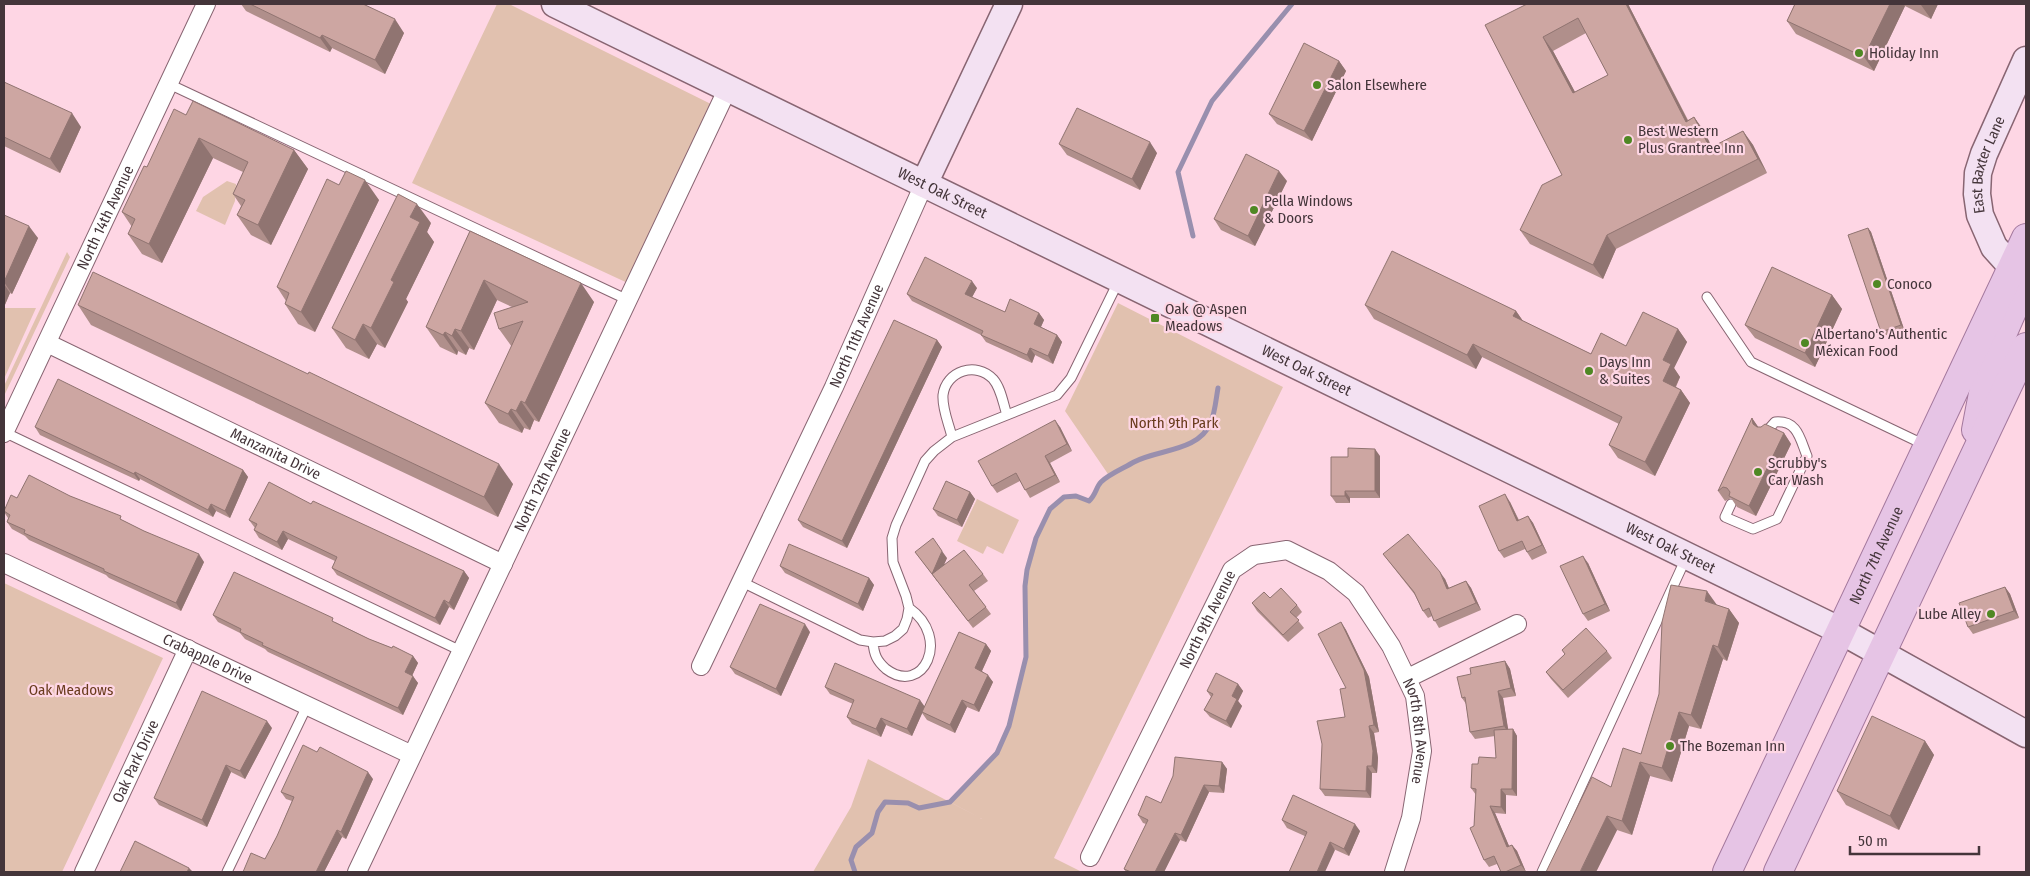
<svg xmlns="http://www.w3.org/2000/svg" width="2030" height="876" font-family="'Fira Sans Condensed',sans-serif">
	<style>
		.green { fill: #e1c1af }
		.lines { fill: none; stroke-linecap: round; stroke-linejoin: round }
		.stream { stroke: #998fae; stroke-width: 5 }
		.lane-casing { stroke: #886572; stroke-width: 11 }
		.street-casing { stroke: #886572; stroke-width: 20 }
		.secondary-casing { stroke: #886572; stroke-width: 29 }
		.primary-casing { stroke: #a3789d; stroke-width: 30 }
		.lane { stroke: #fff; stroke-width: 9 }
		.street { stroke: #fff; stroke-width: 18 }
		.secondary { stroke: #f3e1f2; stroke-width: 26 }
		.primary { stroke: #e6c4e5; stroke-width: 28 }
		.wall { fill: #b08f8b; fill-rule: evenodd }
		.shaded-wall { fill: #907471 }
		.building { fill: #cda6a2; stroke: #907471; fill-rule: evenodd }
		.poi-dot { fill: #4f8824; stroke: #fed6e4; stroke-width: 2 }
		.labels { text-anchor: middle; stroke-width: 4.5; stroke-linejoin: round; paint-order: stroke }
		.poi-label { font-size: 15px; fill: #44353a; stroke: #fed6e4; text-anchor: start }
		.street-label { font-size: 15px; fill: #44353a; stroke: #fed6e4 }
		.park-label { font-size: 15px; fill: #693b1d; stroke: #fed6e4 }
	</style>
	<rect width="100%" height="100%" fill="#fed6e4"/>
	<path class="green" d="M497,4H509L715,106L632,285L412,183Z
		M227,181L236,184L235,201L225,225L196,211L203,197Z
		M67,252L70,257L4,396V386Z
		M1118,303L1283,387L1054,858L1082,872H813L851,807L868,759L982,819L950,802C974,779 1000,757 1010,725C1016,703 1023,680 1026,658C1029,635 1024,609 1025,586C1026,563 1041,508 1063,498C1071,494 1081,499 1089,501C1099,492 1099,484 1110,477L1065,411Z
		M4,308H36L4,379Z
		M977,499L1019,520L1003,554L987,546L983,554L957,541Z
		M4,583L163,658L62,872H4Z"/>
	<g class="lines">
		<path class="stream" d="M1193,236L1178,172L1212,101L1292,4
			M855,872L851,860L856,847L872,833L878,812L885,802L908,803L919,808L950,802L997,753L1009,726L1026,657L1025,586L1027,570L1036,538L1050,509L1064,497L1076,496L1089,501C1096,495 1096,487 1101,482C1109,474 1124,468 1134,462C1158,449 1199,452 1211,422C1215,412 1216,399 1218,388"/>
		<defs>
			<path id="lane" d="M169,84L628,300
				M1707,297L1751,362L1925,445
				M4,432L461,651
				M952,437C949,424 942,409 943,395C946,371 976,361 993,379C1001,388 1003,403 1007,415
				M1731,504L1725,517L1753,529L1777,519L1807,456C1800,439 1798,420 1775,422L1766,432
				M742,582L860,640L873,642L885,641L895,636L903,629L907,619L909,608L906,596L893,562L892,538L896,525L925,461L934,451L952,437L1057,395L1071,378L1119,280
				M873,642C874,655 877,661 886,669C923,697 952,638 909,608
				M227,872L307,706
				M1542,872L1686,558"/>
			<g id="street">
				<path id="s1" d="M47,343L503,564"/>
				<path id="s2" d="M4,433L206,4"/>
				<path id="s3" d="M4,563L412,755"/>
				<path id="s4" d="M701,666L834,387L924,184"/>
				<path d="M1408,678L1517,624"/>
				<path id="s5" d="M1090,857L1232,570L1254,555L1287,550L1329,571L1356,593L1391,646L1415,696L1422,751L1411,818L1394,872"/>
				<path id="s6" d="M84,872L188,649"/>
				<path id="s7" d="M357,872L728,88"/>
			</g>
			<g id="secondary">
				<path id="s8" d="M555,4L1841,631L2026,734"/>
				<path d="M924,184L1009,4"/>
				<path id="s9" d="M2012,267L1994,247L1980,215L1977,194L1978,173L1984,154L2026,60"/>
			</g>
			<g id="primary">
				<path d="M1976,430L1988,367L2017,300L2018,285"/>
				<path id="s10" d="M1727,872L2026,238"/>
				<path d="M1778,872L2026,347"/>
			</g>
		</defs>
		<use href="#lane" class="lane-casing"/>
		<use href="#street" class="street-casing"/>
		<use href="#secondary" class="secondary-casing"/>
		<use href="#primary" class="primary-casing"/>
		<use href="#lane" class="lane"/>
		<use href="#street" class="street"/>
		<use href="#secondary" class="secondary"/>
		<use href="#primary" class="primary"/>
	</g>
	<path class="wall" d="M241,4H363L404,33L385,74L332,48L330,52L246,11Z
		M1628,4L1688,120L1694,117L1704,131L1712,147L1743,131L1753,145L1767,173L1616,249L1603,279L1530,244L1520,230L1562,175L1485,25ZM1586,33L1608,75L1575,92L1553,51Z
		M1795,4H1938L1931,19L1905,6L1874,71L1796,34L1787,21Z
		M1339,61L1346,71L1312,141L1277,124L1269,114Z
		M4,82L81,127L60,173L4,146Z
		M186,115L294,150L308,169L271,245L251,235L237,215L241,206L233,194L243,172L213,158L162,263L142,254L128,234L132,227L122,212L147,167Z
		M1059,144L1157,153L1140,190L1067,155Z
		M1287,181L1255,246L1221,230L1214,219Z
		M339,185L379,200L315,332L298,324L285,304L286,301L277,287Z
		M4,215L38,238L12,294L10,293L4,307Z
		M431,223L427,232L434,242L406,299L408,302L385,348L377,344L369,359L346,348L332,328Z
		M1868,228L1871,232L1904,329L1884,336L1881,332Z
		M470,231L594,302L539,422L534,420L530,430L524,428L522,433L499,423L485,403L512,347L499,329L512,307L497,300L474,350L469,348L466,355L458,351L457,355L440,347L426,327Z
		M977,288L972,297L1005,312L1039,313L1044,320L1041,327L1057,335L1062,342L1053,364L1035,355L1032,363L986,342L981,335L912,301L907,294Z
		M1832,295L1842,309L1815,367L1755,338L1745,325Z
		M78,305L513,484L498,517L91,325Z
		M1365,305L1516,311L1523,321L1591,354L1626,346L1678,329L1687,342L1674,368L1680,377L1676,387L1681,390L1690,403L1655,476L1618,458L1609,445L1619,424L1482,357L1476,369L1374,319Z
		M937,340L942,347L847,548L803,527L798,520Z
		M1752,418L1758,427L1784,433L1791,444L1756,516L1737,507L1731,498L1725,501L1718,491Z
		M35,427L243,470L248,477L230,518L216,511L213,517L140,479L139,481L40,435Z
		M1060,427L1072,451L1050,463L1060,482L1030,498L1020,481L997,493L992,486Z
		M1380,456V498H1350V503H1336L1331,496L1348,457Z
		M970,492L975,499L962,527L938,516L933,509Z
		M70,496L124,521L204,562L181,611L109,578L106,575L29,540L25,536L12,529L7,522L8,518L4,512L17,498Z
		M1510,502L1519,520L1528,516L1533,523L1547,553L1532,560L1525,549L1504,558L1499,551Z
		M311,504L464,571L469,578L454,610L449,607L440,625L337,575L332,568L335,561L288,539L282,550L259,538L254,530L255,528L249,520Z
		M915,552L947,558L944,564L983,574L988,581L974,591L991,614L973,628Z
		M1383,554L1445,579L1449,588L1466,581L1471,588L1481,610L1439,628L1432,616L1428,618L1423,611L1415,595Z
		M1588,563L1610,611L1588,621L1583,614Z
		M780,566L869,578L874,585L863,611L785,573Z
		M2005,587L2010,594L2019,618L1973,634L1968,627Z
		M1252,603L1297,605L1302,612L1296,618L1304,628L1288,642L1257,611Z
		M1717,605L1729,609L1739,623L1727,661L1723,659L1701,729L1689,726L1672,782L1650,776L1632,835L1617,830L1596,872L1611,787L1641,754Z
		M213,615L335,622L369,639L392,648L413,656L418,663L412,676L418,683L403,715L268,652L265,649L245,639L240,633L218,622Z
		M1341,622L1346,630L1369,677L1379,732L1374,733L1378,758L1377,773H1372L1371,798L1325,796L1320,789L1345,717L1346,688Z
		M810,632L781,696L735,674L730,667Z
		M986,644L991,651L982,671L993,682L979,712L967,707L955,733L927,720L922,713L912,736L886,725L881,737L852,724L847,717L853,704L830,694L825,687L924,707Z
		M1562,650L1607,651L1612,658L1568,698L1551,679L1546,672L1565,654Z
		M1505,661L1510,669L1516,696L1503,698L1508,730L1513,729L1517,736V796L1506,795V814L1495,813L1509,846L1512,845L1517,851L1526,872H1501L1497,864L1489,867L1484,860L1474,826L1476,795L1471,788L1478,764L1496,758L1495,736L1475,739L1470,732L1466,704L1462,698L1471,674Z
		M1238,684L1243,691L1238,701L1242,706L1231,728L1210,717L1204,710L1211,697L1207,691Z
		M272,728L245,779L231,772L207,827L159,805L154,798Z
		M1925,741L1934,755L1899,830L1846,805L1837,791Z
		M1222,762L1227,769L1224,793L1209,792L1186,842L1180,840L1164,872H1126L1124,869L1146,824L1143,823L1138,815L1161,803Z
		M373,779L346,839L342,837L324,872L265,859L277,836L292,801L286,799L281,792Z
		M1282,820L1360,831L1349,856L1287,828Z"/>
	<path class="shaded-wall" d="M1626,4H1628L1695,135L1686,122Z
		M1890,4H1903L1905,6L1874,71L1864,57Z
		M1921,4H1938L1931,19L1921,5Z
		M395,19L404,33L385,74L375,60Z
		M322,35L332,48L330,52L320,38Z
		M1543,37L1553,51L1583,107L1573,93Z
		M1339,61L1346,71L1312,141L1304,131Z
		M72,113L81,127L60,173L50,159Z
		M1694,117L1704,131L1719,162L1710,148Z
		M1743,131L1753,145L1767,173L1758,159Z
		M199,138L213,158L162,263L149,244Z
		M1150,142L1157,153L1140,190L1132,179Z
		M294,150L308,169L271,245L258,225Z
		M1279,171L1287,181L1255,246L1248,236Z
		M365,180L379,200L315,332L301,312Z
		M417,204L431,223L427,232L434,242L406,299L408,302L385,348L371,328L391,280L410,217Z
		M29,226L38,238L12,294L4,282Z
		M1868,228L1871,232L1904,329L1901,325Z
		M1607,235L1616,249L1603,279L1593,265Z
		M484,280L497,300L474,350L461,331Z
		M972,281L977,288L970,301L965,294Z
		M581,283L594,302L539,422L525,403Z
		M4,284L10,293L4,307Z
		M1832,295L1842,309L1815,367L1805,353Z
		M1516,311L1525,324L1513,316Z
		M1039,313L1044,320L1039,331L1034,324Z
		M363,324L377,344L369,359L355,340Z
		M455,329L469,348L466,355L452,336Z
		M1678,329L1687,342L1674,368L1680,377L1672,394L1663,381V360Z
		M445,332L458,351L457,355L443,335Z
		M1057,335L1062,342L1053,364L1048,356Z
		M937,340L942,347L847,548L842,541Z
		M1473,344L1482,357L1476,369L1467,355Z
		M1030,348L1035,355L1032,363L1027,355Z
		M1681,390L1690,403L1655,476L1645,462Z
		M521,401L534,420L530,430L516,411Z
		M511,409L524,428L522,433L508,414Z
		M1752,418L1759,428L1760,434L1753,424Z
		M1055,420L1060,427L1072,451L1067,444Z
		M1784,433L1791,444L1756,516L1749,506Z
		M1375,449L1380,456V498L1375,491Z
		M1045,456L1050,463L1060,482L1055,475Z
		M499,464L513,484L498,517L484,497Z
		M243,470L248,477L230,518L225,511Z
		M135,472L140,479L139,481L134,474Z
		M1345,491L1350,498V503L1345,496Z
		M970,492L975,499L962,527L957,520Z
		M1505,494L1510,502L1522,528L1517,521Z
		M211,504L216,511L213,517L208,510Z
		M1528,516L1533,523L1547,553L1542,545Z
		M283,531L288,539L282,550L277,542Z
		M942,551L947,558L937,581L932,574L937,581L932,574Z
		M199,554L204,562L181,611L176,603Z
		M1583,556L1588,563L1610,611L1605,604Z
		M464,571L469,578L454,610L449,603Z
		M1440,572L1445,579L1452,596L1447,589Z
		M869,578L874,585L863,611L858,604Z
		M1466,581L1471,588L1481,610L1476,603Z
		M2005,587L2010,594L2019,618L2014,611Z
		M1707,591L1717,605L1705,601Z
		M444,600L449,607L440,625L435,618Z
		M1729,609L1739,623L1727,661L1718,647Z
		M1341,622L1346,630L1369,677L1379,732L1374,725Z
		M805,624L810,632L781,696L776,689Z
		M986,644L991,651L980,675L975,668Z
		M1713,645L1723,659L1701,729L1691,715Z
		M413,656L418,663L410,680L405,672Z
		M1505,661L1510,669L1516,696L1511,688Z
		M988,675L993,682L979,712L974,705Z
		M413,676L418,683L403,715L398,708Z
		M1238,684L1243,691L1238,701L1242,706L1231,728L1226,721L1232,696Z
		M1498,691L1503,698L1509,734L1504,726Z
		M920,700L925,707L912,736L907,729Z
		M962,700L967,707L955,733L950,725Z
		M1679,712L1689,726L1672,782L1662,768Z
		M881,718L886,725L881,737L876,729Z
		M267,721L272,728L245,779L240,771Z
		M1369,726L1374,733L1378,758L1377,773L1372,766Z
		M1513,729L1517,736V796L1512,789Z
		M1925,741L1934,755L1899,830L1890,816Z
		M1222,762L1227,769L1224,793L1219,786Z
		M1640,762L1650,776L1632,835L1622,821Z
		M226,765L231,772L207,827L202,820Z
		M1367,766L1372,773L1371,798L1366,791Z
		M368,772L373,779L346,839L341,832Z
		M1204,785L1209,792L1186,842L1181,835Z
		M1501,789L1506,795V814L1501,807Z
		M1490,806L1495,813L1512,853L1507,847Z
		M1607,816L1617,830L1596,872H1580Z
		M1355,824L1360,831L1349,856L1344,849Z
		M337,830L342,837L324,872H316Z
		M1175,833L1180,840L1164,872H1155Z
		M1330,842L1335,850L1325,872H1317Z
		M1512,845L1517,851L1526,872L1521,865Z
		M189,868L193,872H187Z"/>
	<path class="building" d="M250,4H363L395,19L375,60L322,35L320,38Z
		M1527,4H1626L1686,122L1694,117L1710,148L1743,131L1758,159L1607,235L1593,265L1520,230L1542,185L1562,175L1485,25ZM1578,18L1608,75L1573,93L1543,37Z
		M1795,4H1890L1864,57L1787,21Z
		M1304,43L1339,61L1304,131L1269,114Z
		M4,82L72,113L50,159L4,137Z
		M193,101L294,150L258,225L237,215L245,200L233,194L248,162L199,138L149,244L128,234L135,219L122,212L144,166L147,167L174,109L186,115Z
		M1077,108L1150,142L1132,179L1059,144Z
		M1246,154L1279,171L1248,236L1214,219Z
		M346,171L365,180L301,312L285,304L289,293L277,287L327,179L339,185Z
		M398,194L417,204L410,217L420,222L391,280L394,282L371,328L363,324L355,340L332,328Z
		M4,215L29,226L4,282Z
		M1868,228L1901,325L1881,332L1848,235Z
		M470,231L581,283L525,403L521,401L516,411L511,409L508,414L485,403L523,321L499,329L494,313L528,302L484,280L461,331L455,329L452,336L445,332L443,335L426,327Z
		M1392,251L1516,311L1513,316L1591,354L1601,333L1626,346L1643,312L1678,329L1663,360L1671,364L1663,381L1681,390L1645,462L1609,445L1622,417L1473,344L1467,355L1365,305Z
		M925,257L972,281L965,294L1005,312L1010,299L1039,313L1034,324L1057,335L1048,356L1030,348L1027,355L981,335L983,331L907,294Z
		M1772,267L1832,295L1805,353L1745,325Z
		M93,272L308,374L309,372L499,464L484,497L78,305Z
		M894,320L937,340L842,541L798,520Z
		M58,379L243,470L225,511L211,504L208,510L135,472L134,474L35,427Z
		M1752,418L1753,424L1757,427H1761L1765,424L1784,433L1749,506L1729,496L1730,492L1727,488L1723,487L1718,491Z
		M1055,420L1067,444L1045,456L1055,475L1025,490L1016,473L992,486L978,461Z
		M1348,448L1375,449V491H1345V496H1331V457H1348Z
		M29,475L70,496L121,516L120,519L144,531L199,554L176,603L104,571V569L24,533L25,530L7,522L10,515L4,511L11,495L17,498Z
		M946,481L970,492L957,520L933,509Z
		M269,482L311,504L313,501L464,571L449,603L444,600L435,618L332,568L337,557L283,531L277,542L254,530L257,524L249,520Z
		M1505,494L1517,521L1528,516L1542,545L1527,552L1522,541L1499,551L1479,506Z
		M1408,534L1440,572L1447,589L1466,581L1476,603L1434,621L1429,608L1423,611L1414,592L1383,554Z
		M933,538L942,551L932,574L915,552Z
		M789,544L869,578L858,604L780,566Z
		M964,550L983,574L969,585L986,607L968,621L932,574Z
		M1583,556L1605,604L1583,614L1560,566Z
		M234,572L333,618L332,621L369,639L392,648L393,646L413,656L405,672L413,676L398,708L262,645L263,643L240,632L241,629L213,615Z
		M1671,585L1707,591L1705,601L1729,609L1718,647L1713,645L1691,715L1679,712L1662,768L1640,762L1622,821L1607,816L1580,872H1546L1592,777L1611,787L1623,748L1641,754L1659,694L1662,622Z
		M2005,587L2014,611L1968,627L1959,603Z
		M1281,588L1297,605L1290,612L1299,620L1283,635L1252,603L1264,592L1270,598Z
		M760,604L805,624L776,689L730,667Z
		M1341,622L1364,670L1374,725L1369,726L1373,751L1372,766H1367L1366,791L1320,789L1322,744L1317,721L1345,717L1340,689L1346,688L1318,634Z
		M1586,628L1607,651L1563,690L1546,672L1565,654L1562,650Z
		M959,632L986,644L975,668L988,675L974,705L962,700L950,725L922,712Z
		M1505,661L1511,688L1498,691L1504,726L1470,732L1465,697L1462,698L1457,677L1471,674L1470,668Z
		M835,663L920,700L907,729L881,718L876,729L847,717L854,700L825,687Z
		M1216,673L1238,684L1232,696L1237,699L1226,721L1204,710L1213,694L1207,691Z
		M202,691L267,721L240,771L226,765L202,820L154,798Z
		M1872,716L1925,741L1890,816L1837,791Z
		M1513,729L1512,789H1501V807L1490,806L1507,847L1512,845L1521,865L1505,872H1501L1494,856L1484,860L1470,828L1474,826L1476,789L1471,788L1472,764H1478L1479,757L1496,758L1494,730Z
		M303,745L317,752L320,747L368,772L341,832L337,830L316,872H243L251,853L265,859L277,836L294,797L281,792Z
		M1175,757L1222,762L1219,786L1204,785L1181,835L1175,833L1155,872H1131L1124,869L1148,820L1138,815L1146,796L1161,803L1173,776Z
		M1293,795L1355,824L1344,849L1330,842L1317,872H1289L1307,832L1282,820Z
		M135,841L189,868L187,872H120Z"/>
	<g class="poi-dot">
		<circle cx="1859" cy="53" r="5"/>
		<circle cx="1317" cy="85" r="5"/>
		<circle cx="1628" cy="140" r="5"/>
		<circle cx="1254" cy="210" r="5"/>
		<circle cx="1877" cy="284" r="5"/>
		<rect x="1150" y="313" width="10" height="10" rx="2.5"/>
		<circle cx="1805" cy="343" r="5"/>
		<circle cx="1589" cy="371" r="5"/>
		<circle cx="1758" cy="472" r="5"/>
		<circle cx="1991" cy="614" r="5"/>
		<circle cx="1670" cy="746" r="5"/>
	</g>
	<g class="labels">
		<g class="poi-label">
			<text x="1869" y="58">Holiday Inn</text>
			<text x="1327" y="90">Salon Elsewhere</text>
			<text x="1638" y="136">Best Western<tspan x="1638" dy="17">Plus Grantree Inn</tspan></text>
			<text x="1264" y="206">Pella Windows<tspan x="1264" dy="17">&amp; Doors</tspan></text>
			<text x="1887" y="289">Conoco</text>
			<text x="1165" y="314">Oak @ Aspen<tspan x="1165" dy="17">Meadows</tspan></text>
			<text x="1815" y="339">Albertano's Authentic<tspan x="1815" dy="17">Méxican Food</tspan></text>
			<text x="1599" y="367">Days Inn<tspan x="1599" dy="17">&amp; Suites</tspan></text>
			<text x="1768" y="468">Scrubby's<tspan x="1768" dy="17">Car Wash</tspan></text>
			<text x="1981" y="619" text-anchor="end">Lube Alley</text>
			<text x="1680" y="751">The Bozeman Inn</text>
		</g>
		<g class="street-label">
			<text dy="5" stroke="none"><textPath href="#s9" startOffset="114">East Baxter Lane</textPath></text>
			<text dy="5" stroke="none"><textPath href="#s8" startOffset="431">West Oak Street</textPath></text>
			<text dy="5" stroke="none"><textPath href="#s2" startOffset="238">North 14th Avenue</textPath></text>
			<text dy="5" stroke="none"><textPath href="#s4" startOffset="365">North 11th Avenue</textPath></text>
			<text dy="5" stroke="none"><textPath href="#s8" startOffset="836">West Oak Street</textPath></text>
			<text dy="5" stroke="none"><textPath href="#s1" startOffset="254">Manzanita Drive</textPath></text>
			<text dy="5" stroke="none"><textPath href="#s7" startOffset="434">North 12th Avenue</textPath></text>
			<text dy="5" stroke="none"><textPath href="#s8" startOffset="1241">West Oak Street</textPath></text>
			<text dy="5" stroke="none"><textPath href="#s10" startOffset="350">North 7th Avenue</textPath></text>
			<text dy="5" stroke="none"><textPath href="#s5" startOffset="265">North 9th Avenue</textPath></text>
			<text dy="5" stroke="none"><textPath href="#s3" startOffset="225">Crabapple Drive</textPath></text>
			<text dy="5" stroke="none"><textPath href="#s5" startOffset="616">North 8th Avenue</textPath></text>
			<text dy="5" stroke="none"><textPath href="#s6" startOffset="122">Oak Park Drive</textPath></text>
		</g>
		<g class="park-label">
			<text x="1174" y="428">North 9th Park</text>
			<text x="71" y="695">Oak Meadows</text>
		</g>
	</g>
	<rect width="2030" height="876" fill="none" stroke="#44353a" stroke-width="10"/>
	<path d="M1850 846v8h129v-8" fill="none" stroke="#44353a" stroke-width="2.5"/>
	<text x="1858" y="846" font-size="15" fill="#44353a" stroke="#fed6e4" stroke-width="4" paint-order="stroke">50 m</text>
</svg>
